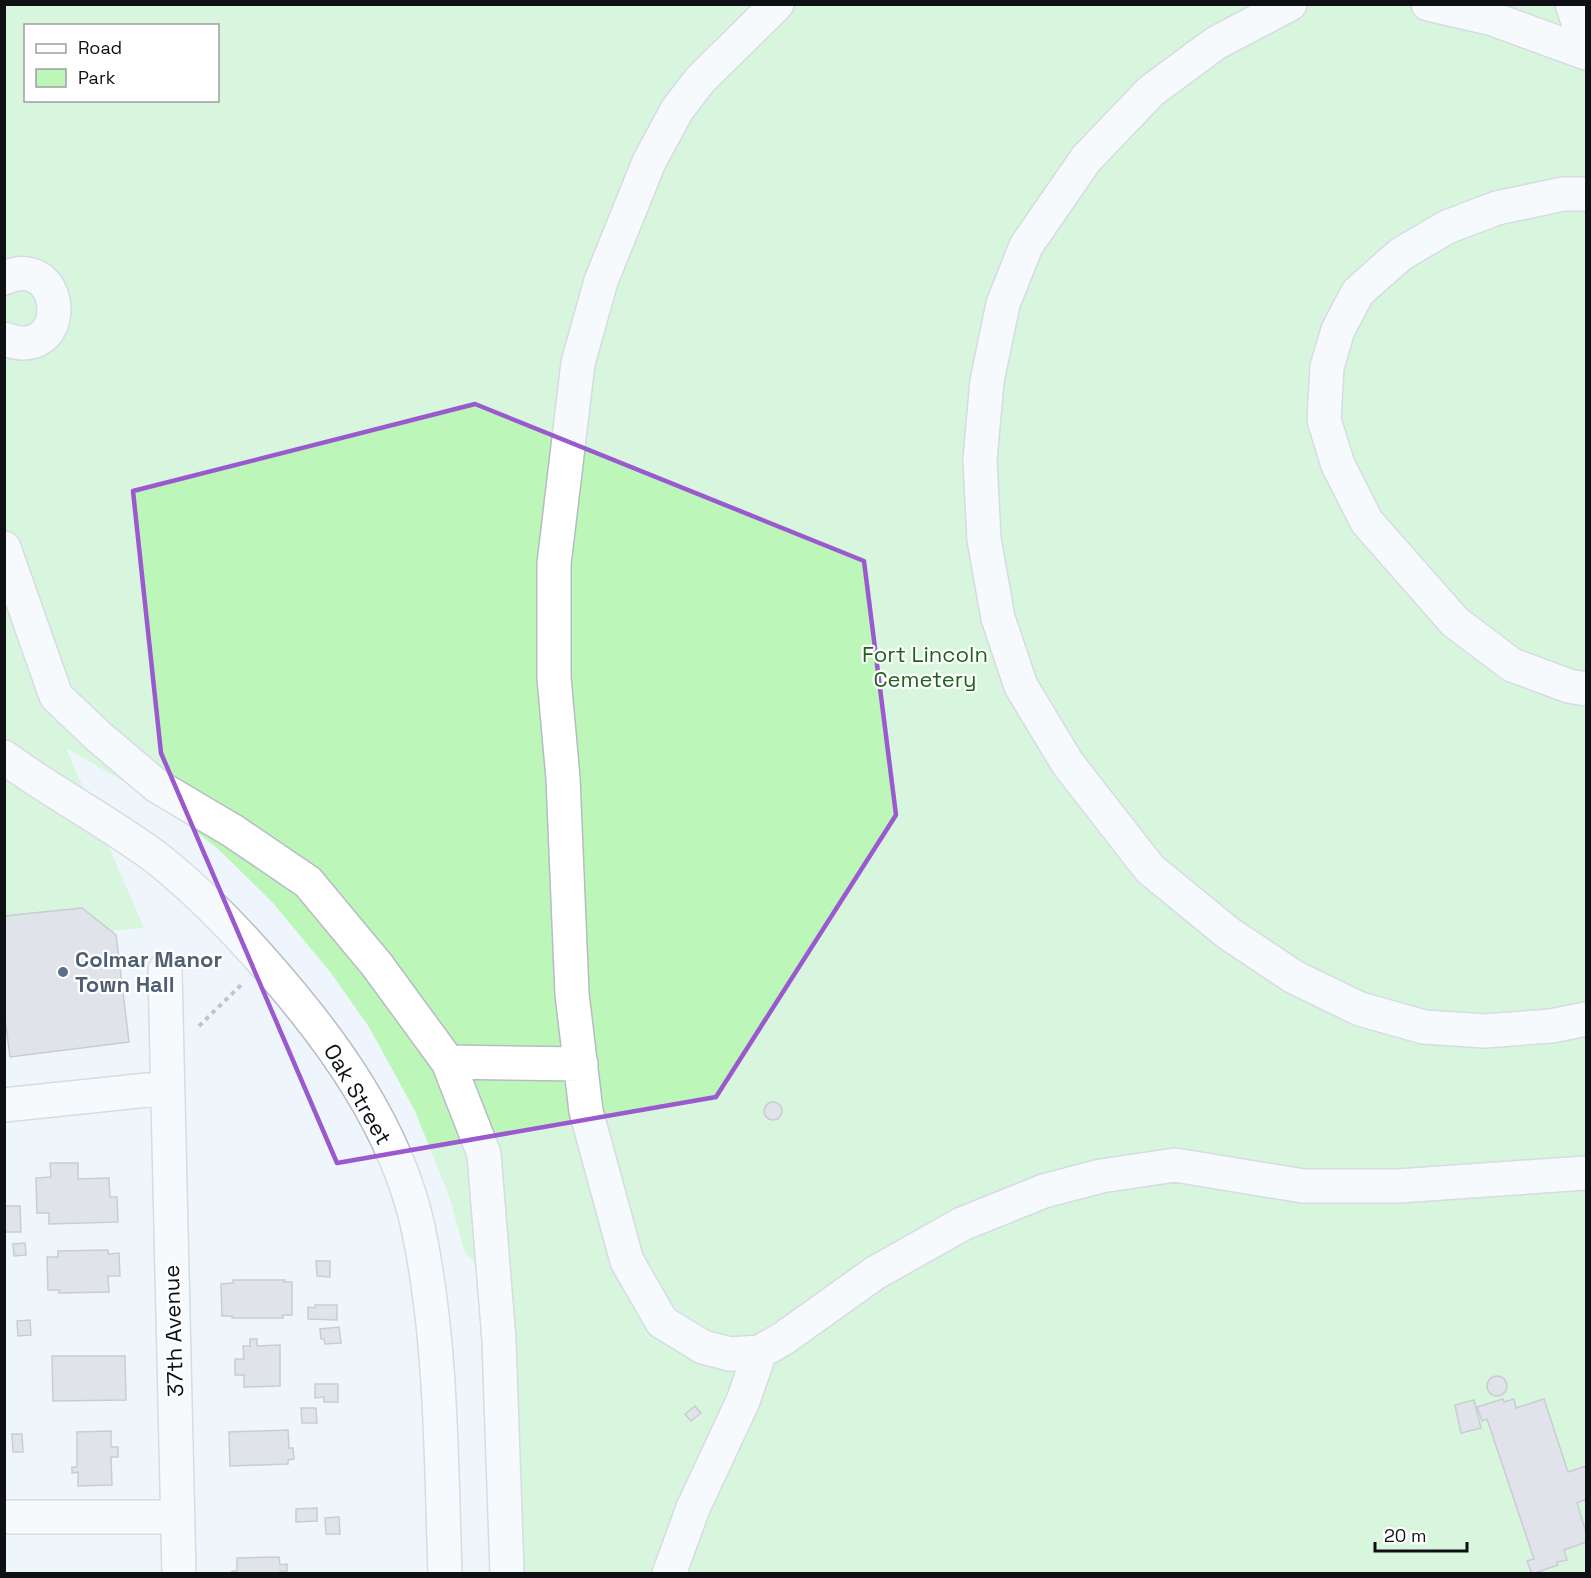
<svg xmlns="http://www.w3.org/2000/svg" width="1591" height="1578" font-family="'Space Grotesk',sans-serif">
	<style>
		.green { fill: #bdf6b9; fill-rule: evenodd }
		.building { fill: #cecdd6; stroke: #9c9ba3; stroke-width: 1.5 }
		.lines { fill: none; stroke-linecap: round; stroke-linejoin: round }
		.minor-casing { stroke: #b6bcc3; stroke-width: 36 }
		.path { stroke: #84898e; stroke-width: 4; stroke-dasharray: 4.5 4.5; stroke-linecap: butt }
		.minor { stroke: #fff; stroke-width: 33 }
		.marked { fill: none; stroke: #9b59cf; stroke-width: 4.5; stroke-linejoin: round }
		.service-dot { fill: #5c6f8a; stroke: #fff; stroke-width: 2 }
		.labels { text-anchor: middle; stroke-width: 4.5; stroke-linejoin: round; paint-order: stroke }
		.park-label { font-size: 22px; fill: #1f621e; stroke: #fff }
		.service-label { font-size: 22px; font-weight: bold; fill: #4e5e75; stroke: #fff; text-anchor: start }
		.street-label { font-size: 22px; fill: #0e1013; stroke: #fff }
	</style>
	<rect width="100%" height="100%" fill="#eef5fc"/>
	<path class="green" d="M5,5H1586V1573H491L478,1266L465,1253L449,1196L415,1111L369,1027L331,973L273,903L217,848L154,799L66,748L144,928L5,940ZM26,26H218V100H26Z"/>
	<path class="building" d="M82,908L116,935L129,1042L10,1057L4,1010V916Z
		M764 1111a9 9 0 1 1 18 0a9 9 0 1 1-18 0Z
		M50,1163H78V1179L109,1178L110,1197H117L118,1222L49,1224V1213H37L36,1178L51,1177Z
		M4,1206H20L21,1232H5Z
		M25,1243L26,1255L14,1256L13,1244Z
		M108,1250V1254L119,1253L120,1276H108L109,1292L59,1293V1290H48L47,1257H58V1251Z
		M316,1261H330V1277L317,1276Z
		M233,1280H285L284,1282H292V1315H283V1318H232V1316H222L221,1284L233,1283Z
		M315,1305H337V1320L308,1319V1307L315,1308Z
		M30,1320L31,1335L18,1336L17,1321Z
		M339,1327L341,1343L325,1344L324,1339H321L320,1329Z
		M250,1339H257V1346L280,1345V1386L244,1387V1375H235V1359H244L243,1346H250Z
		M52,1356H125L126,1400L53,1401Z
		M1487 1386a10 10 0 1 1 20 0a10 10 0 1 1-20 0Z
		M315,1384H338V1402H324V1397L315,1398Z
		M1503,1399L1504,1402L1514,1399L1516,1408L1544,1399L1568,1472L1586,1466V1499L1577,1503L1586,1532V1542L1564,1550L1567,1560L1557,1562L1558,1565L1532,1574L1527,1561L1534,1559L1487,1419L1482,1421L1477,1407Z
		M1474,1400L1481,1428L1461,1433L1455,1405Z
		M695,1406L701,1413L691,1421L685,1414Z
		M301,1408H316L317,1423H302Z
		M288,1430L289,1448H293L294,1459L288,1460V1464L230,1466L229,1432Z
		M111,1431V1447H118V1457H111L112,1485L78,1486V1472L72,1473V1467H77V1432Z
		M12,1434H22L23,1452H13Z
		M317,1508V1521L296,1522V1509Z
		M339,1517L340,1534H326L325,1518Z
		M279,1557L280,1565L287,1564V1571H280V1574H232V1571H237V1558Z"/>
	<g class="lines">
		<defs>
			<path id="minor" d="M777,4L700,80L677,110L649,162L601,281L578,363L554,564V678L563,778L572,994L586,1111L627,1261L662,1322L703,1347L730,1354L760,1352L784,1338L875,1273L962,1224L1044,1191L1101,1176L1175,1165L1303,1186H1398L1586,1173
				M1290,4L1216,43L1151,91L1086,159L1026,246L1003,304L987,381L980,460L984,539L998,618L1021,686L1068,764L1150,869L1228,933L1294,977L1360,1009L1424,1027L1485,1031L1551,1026L1586,1019
				M1428,4L1493,19L1586,53
				M1572,4L1586,45
				M1586,194H1563L1497,208L1447,227L1401,254L1358,292L1338,330L1327,367L1324,420L1338,465L1367,522L1455,622L1512,665L1569,686L1586,689
				M4,278C67,250 74,365 4,339
				M4,548L56,696L98,736L157,786L233,831L308,882L377,965L448,1062L484,1154L499,1340L507,1574
				M4,757C54,794 109,822 158,859C198,891 234,928 268,967C333,1041 396,1128 418,1227C442,1341 441,1458 445,1574
				M165,970L179,1574
				M448,1062L581,1064
				M4,1105L167,1088
				M4,1517H178
				M669,1574L693,1508L743,1401L760,1352"/>
		</defs>
		<use href="#minor" class="minor-casing"/>
		<path class="path" d="M199,1026L241,985"/>
		<use href="#minor" class="minor"/>
	</g>
	<path d="M0 0H1591V1578H0ZM475,404L864,561L896,815L716,1097L337,1163L161,753L133,491Z" fill="#eef5fc" fill-opacity=".55" fill-rule="evenodd"/>
	<path class="marked" d="M475,404L864,561L896,815L716,1097L337,1163L161,753L133,491Z"/>
	<circle class="service-dot" cx="63" cy="972" r="6"/>
	<g class="labels">
		<g class="park-label">
			<text x="925" y="662">Fort Lincoln<tspan x="925" dy="25">Cemetery</tspan></text>
		</g>
		<g class="service-label">
			<text x="75" y="967">Colmar Manor<tspan x="75" dy="25">Town Hall</tspan></text>
		</g>
		<g class="street-label">
			<text transform="translate(358 1094) rotate(60)" y="8">Oak Street</text>
			<text transform="translate(173 1331) rotate(-92)" y="8">37th Avenue</text>
		</g>
	</g>
	<rect width="1591" height="1578" fill="none" stroke="#0e1013" stroke-width="12"/>
	<rect x="24" y="24" width="195" height="78" fill="#ffffff" stroke="#9f9fa1" stroke-width="1.5"/>
	<rect x="36" y="44" width="30" height="9" fill="#ffffff" stroke="#9f9fa1" stroke-width="1.5"/>
	<text x="78" y="54" font-size="18" fill="#0e1013">Road</text>
	<rect x="36" y="69" width="30" height="18" fill="#bdf6b9" stroke="#9f9fa1" stroke-width="1.5"/>
	<text x="78" y="84" font-size="18" fill="#0e1013">Park</text>
	<path d="M1375 1542v9h92v-9" fill="none" stroke="#0e1013" stroke-width="3"/>
	<text x="1384" y="1542" font-size="18" fill="#0e1013" stroke="#ffffff" stroke-width="4.5" paint-order="stroke">20 m</text>
</svg>
